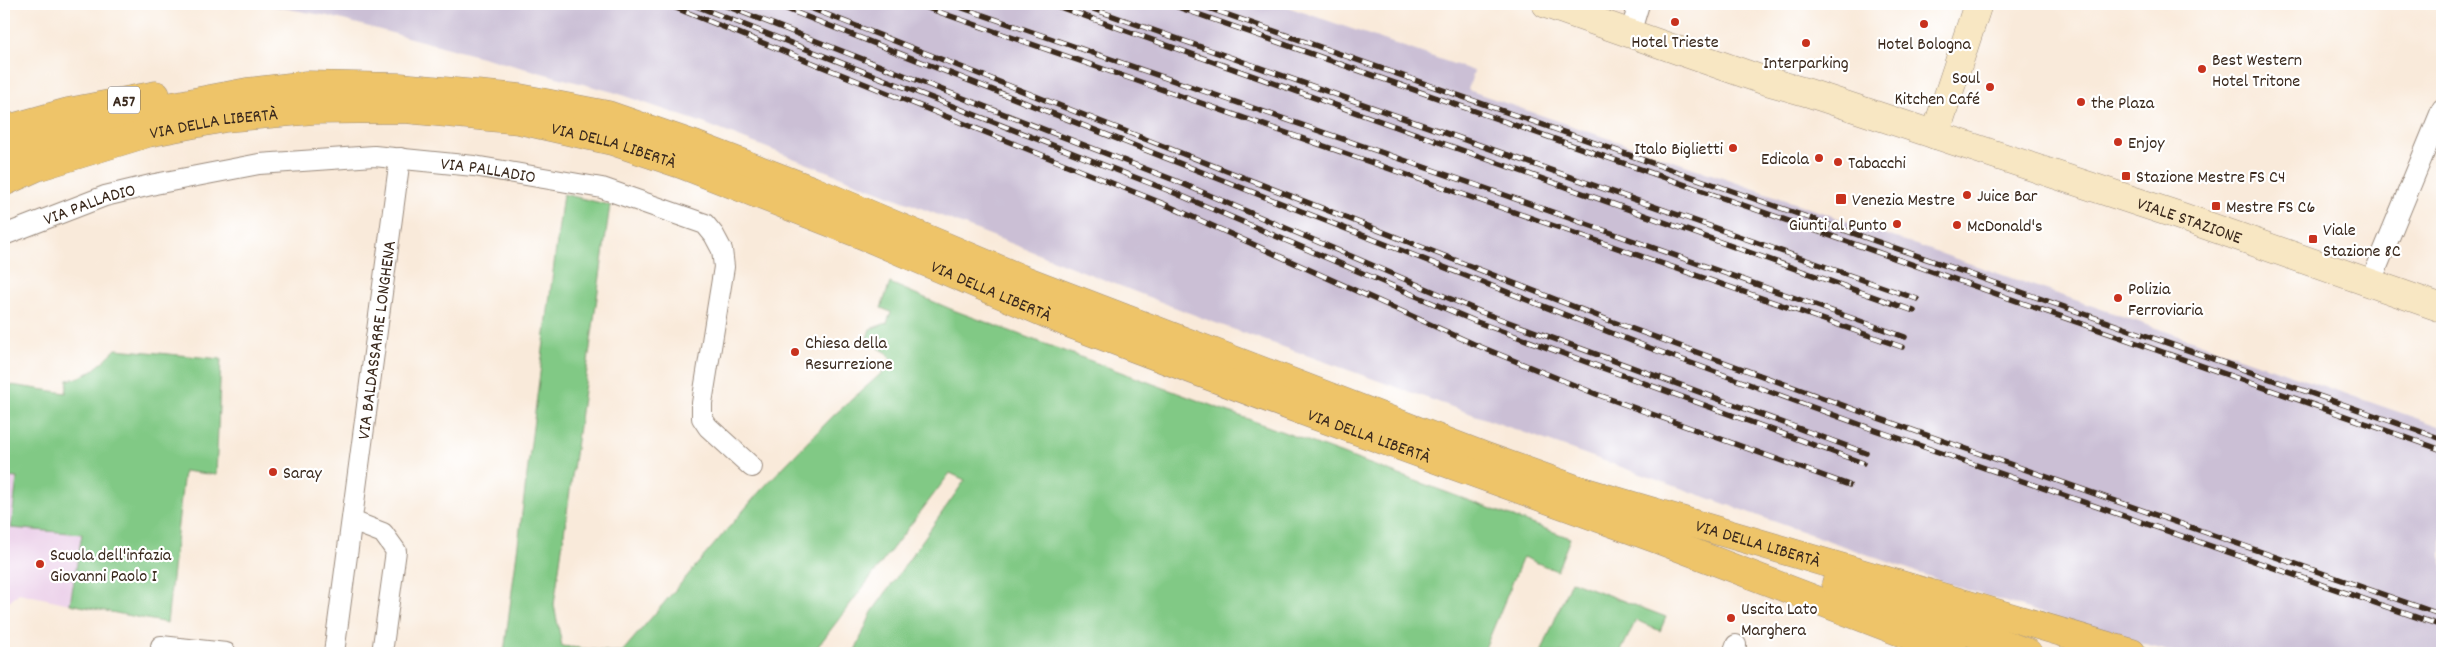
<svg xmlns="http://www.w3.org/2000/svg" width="2446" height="657" font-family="Dekko,sans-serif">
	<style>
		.built { fill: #ecd1ea }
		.industrial { fill: #cbbfd5 }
		.green { fill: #81c985; stroke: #5e7a52 }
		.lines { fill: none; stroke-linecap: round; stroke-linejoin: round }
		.street-casing { stroke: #9a8a7c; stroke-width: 22 }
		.secondary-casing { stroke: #9a8a7c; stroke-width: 29 }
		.highway-casing { stroke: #9a8a7c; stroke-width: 29 }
		.street { stroke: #fff; stroke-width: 20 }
		.secondary { stroke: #f8e7c3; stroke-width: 28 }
		.highway { stroke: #eec469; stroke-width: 28 }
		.rail-casing { stroke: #3b2a1e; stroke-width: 5.5 }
		.rail { stroke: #fff; stroke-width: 4; stroke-dasharray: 11; stroke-linecap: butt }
		.poi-dot { fill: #c8321e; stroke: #fff; stroke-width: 2 }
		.labels { text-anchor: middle; stroke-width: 4.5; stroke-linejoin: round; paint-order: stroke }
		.shield { fill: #fff; stroke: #766a62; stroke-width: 1 }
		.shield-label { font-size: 16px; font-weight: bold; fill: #3b2a1e }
		.poi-label { font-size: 18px; fill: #3b2a1e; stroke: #fff; text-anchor: start }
		.street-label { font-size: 18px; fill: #3b2a1e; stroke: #fff }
	</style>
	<rect width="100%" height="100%" fill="#fff"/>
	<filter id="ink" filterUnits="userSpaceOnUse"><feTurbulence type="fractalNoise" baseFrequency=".02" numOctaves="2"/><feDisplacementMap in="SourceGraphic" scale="10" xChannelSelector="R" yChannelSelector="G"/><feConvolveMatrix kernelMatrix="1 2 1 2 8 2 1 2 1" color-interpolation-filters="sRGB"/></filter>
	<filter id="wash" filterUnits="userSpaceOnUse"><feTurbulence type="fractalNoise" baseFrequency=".0096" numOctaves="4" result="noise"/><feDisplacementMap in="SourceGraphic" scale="20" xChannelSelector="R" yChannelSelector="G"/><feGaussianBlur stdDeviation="1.12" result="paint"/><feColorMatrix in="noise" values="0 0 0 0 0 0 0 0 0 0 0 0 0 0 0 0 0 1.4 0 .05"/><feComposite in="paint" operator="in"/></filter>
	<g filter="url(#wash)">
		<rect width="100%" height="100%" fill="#f9eada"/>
		<path class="built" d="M4,477H17L11,527L82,534L70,604L19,593L4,605Z"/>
		<path class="industrial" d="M260,4H1279L1474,71L1468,90L2442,427V653H2175L2156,648L1970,591L1210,321L703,123L613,92L328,16Z"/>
		<path class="green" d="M563,194L610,205L554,605L562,646L621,653L761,490L833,416L893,363L886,352L866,341L870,329L887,323L891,312L881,308L890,283L953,310L1570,538L1557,571L1523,557L1483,653H854L872,612L965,480L950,473L813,653H504Z
			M116,349L221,359L216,475L184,471L167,623L70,604L82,534L11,528L17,478L4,477V384L66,393L68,380C90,377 100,364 116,349Z
			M1571,581L1666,617L1660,631L1636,620L1620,653H1541Z"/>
	</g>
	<g filter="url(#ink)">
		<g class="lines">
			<defs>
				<g id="street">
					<path d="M1630,34L1639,4"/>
					<path id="s1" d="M4,235L105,196L155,184L259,164L374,156L474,166L602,188L705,224L714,235L722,250L724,267L702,403V418L708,427L752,467"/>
					<path d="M2370,284L2442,109"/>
					<path d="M352,521L383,533L396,551L382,653"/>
					<path d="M161,646L226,653"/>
					<path id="s2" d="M334,653L400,158"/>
					<path d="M1733,653L1736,645"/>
				</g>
				<g id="secondary">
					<path id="s3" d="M1546,4L1763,80L1809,93L2174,214L2442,308"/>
					<path d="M1935,135L1978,4"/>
				</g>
				<g id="highway">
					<path d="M4,130L68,112L156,95"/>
					<path id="s4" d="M4,158L23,149L162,108L247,92L307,85L400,87L520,98L608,115L695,145L812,190L1020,278L1484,456L1576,489L2132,653"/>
					<path id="s5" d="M4,182L37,167L148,133L225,118L313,110L405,109L519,120L612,141L683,165L862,235L1070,324L1313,415L1657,539L1955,653"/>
					<path d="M1836,583L2028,653"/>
				</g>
			</defs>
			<use href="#street" class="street-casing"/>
			<use href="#secondary" class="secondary-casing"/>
			<use href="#highway" class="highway-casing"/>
			<use href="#street" class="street"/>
			<use href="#secondary" class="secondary"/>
			<use href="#highway" class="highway"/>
			<defs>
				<path id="rail" d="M666,4L1164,204L1476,345L1596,394L1849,485
					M691,4L1170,191L1477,322L1863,463
					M721,4L1174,180L1481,312L1866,453
					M774,4L1647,347L1875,430L2442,626
					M800,4L1608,320L1878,418L2442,615
					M916,4L1902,347
					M951,4L1479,186L1905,337
					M1051,4L1914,311
					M1079,4L1917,299
					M1169,4L2442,450
					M1197,4L2442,439"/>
			</defs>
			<use href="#rail" class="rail-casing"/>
			<use href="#rail" class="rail"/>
		</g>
	</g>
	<g class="poi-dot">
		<circle cx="1675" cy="22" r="5"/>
		<circle cx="1924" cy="24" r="5"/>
		<circle cx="1806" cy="43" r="5"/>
		<circle cx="2202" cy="69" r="5"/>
		<circle cx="1990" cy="87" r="5"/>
		<circle cx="2081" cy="102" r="5"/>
		<circle cx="2118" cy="142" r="5"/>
		<circle cx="1733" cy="148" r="5"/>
		<circle cx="1819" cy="158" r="5"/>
		<circle cx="1838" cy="162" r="5"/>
		<rect x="2121" y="171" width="10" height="10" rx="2.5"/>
		<circle cx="1967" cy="195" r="5"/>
		<rect x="1835" y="193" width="12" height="12" rx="2.5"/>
		<rect x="2211" y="201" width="10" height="10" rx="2.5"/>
		<circle cx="1897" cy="224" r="5"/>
		<circle cx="1957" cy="225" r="5"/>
		<rect x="2308" y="234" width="10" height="10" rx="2.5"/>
		<circle cx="2118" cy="298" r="5"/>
		<circle cx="795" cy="352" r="5"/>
		<circle cx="273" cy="472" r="5"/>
		<circle cx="40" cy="564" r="5"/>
		<circle cx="1731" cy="618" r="5"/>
	</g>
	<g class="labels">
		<rect class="shield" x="108" y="86.5" width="32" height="27" rx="4"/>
		<g class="shield-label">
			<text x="124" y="106">A57</text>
		</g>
		<g class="poi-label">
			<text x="1675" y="47" text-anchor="middle">Hotel Trieste</text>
			<text x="1924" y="49" text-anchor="middle">Hotel Bologna</text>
			<text x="2212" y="65">Best Western<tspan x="2212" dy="21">Hotel Tritone</tspan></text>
			<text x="1806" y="68" text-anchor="middle">Interparking</text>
			<text x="1980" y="83" text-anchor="end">Soul<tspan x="1980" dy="21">Kitchen Café</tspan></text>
			<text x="2091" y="108">the Plaza</text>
			<text x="2128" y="148">Enjoy</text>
			<text x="1723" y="154" text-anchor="end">Italo Biglietti</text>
			<text x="1809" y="164" text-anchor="end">Edicola</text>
			<text x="1848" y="168">Tabacchi</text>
			<text x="2136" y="182">Stazione Mestre FS C4</text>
			<text x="1977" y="201">Juice Bar</text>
			<text x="1852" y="205">Venezia Mestre</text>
			<text x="2226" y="212">Mestre FS C6</text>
			<text x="1887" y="230" text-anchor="end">Giunti al Punto</text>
			<text x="1967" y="231">McDonald's</text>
			<text x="2323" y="235">Viale<tspan x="2323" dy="21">Stazione 8C</tspan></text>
			<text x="2128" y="294">Polizia<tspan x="2128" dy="21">Ferroviaria</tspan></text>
			<text x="805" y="348">Chiesa della<tspan x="805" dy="21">Resurrezione</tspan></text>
			<text x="283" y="478">Saray</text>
			<text x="50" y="560">Scuola dell'infazia<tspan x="50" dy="21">Giovanni Paolo I</tspan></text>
			<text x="1741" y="614">Uscita Lato<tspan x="1741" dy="21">Marghera</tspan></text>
		</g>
		<g class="street-label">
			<text dy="6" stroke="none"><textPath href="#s5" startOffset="219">VIA DELLA LIBERTÀ</textPath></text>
			<text dy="6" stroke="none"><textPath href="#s5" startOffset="624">VIA DELLA LIBERTÀ</textPath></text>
			<text dy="6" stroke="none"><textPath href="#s1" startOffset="496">VIA PALLADIO</textPath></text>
			<text dy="6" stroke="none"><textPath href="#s1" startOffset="91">VIA PALLADIO</textPath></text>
			<text dy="6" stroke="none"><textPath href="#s3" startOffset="679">VIALE STAZIONE</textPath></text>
			<text dy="6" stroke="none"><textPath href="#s5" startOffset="1029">VIA DELLA LIBERTÀ</textPath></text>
			<text dy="6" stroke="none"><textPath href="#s2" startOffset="316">VIA BALDASSARRE LONGHENA</textPath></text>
			<text dy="6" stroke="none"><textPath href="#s5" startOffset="1434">VIA DELLA LIBERTÀ</textPath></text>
			<text dy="6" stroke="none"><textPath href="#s4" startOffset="1844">VIA DELLA LIBERTÀ</textPath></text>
		</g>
	</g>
	<rect width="2446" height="657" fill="none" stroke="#fff" stroke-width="20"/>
</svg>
